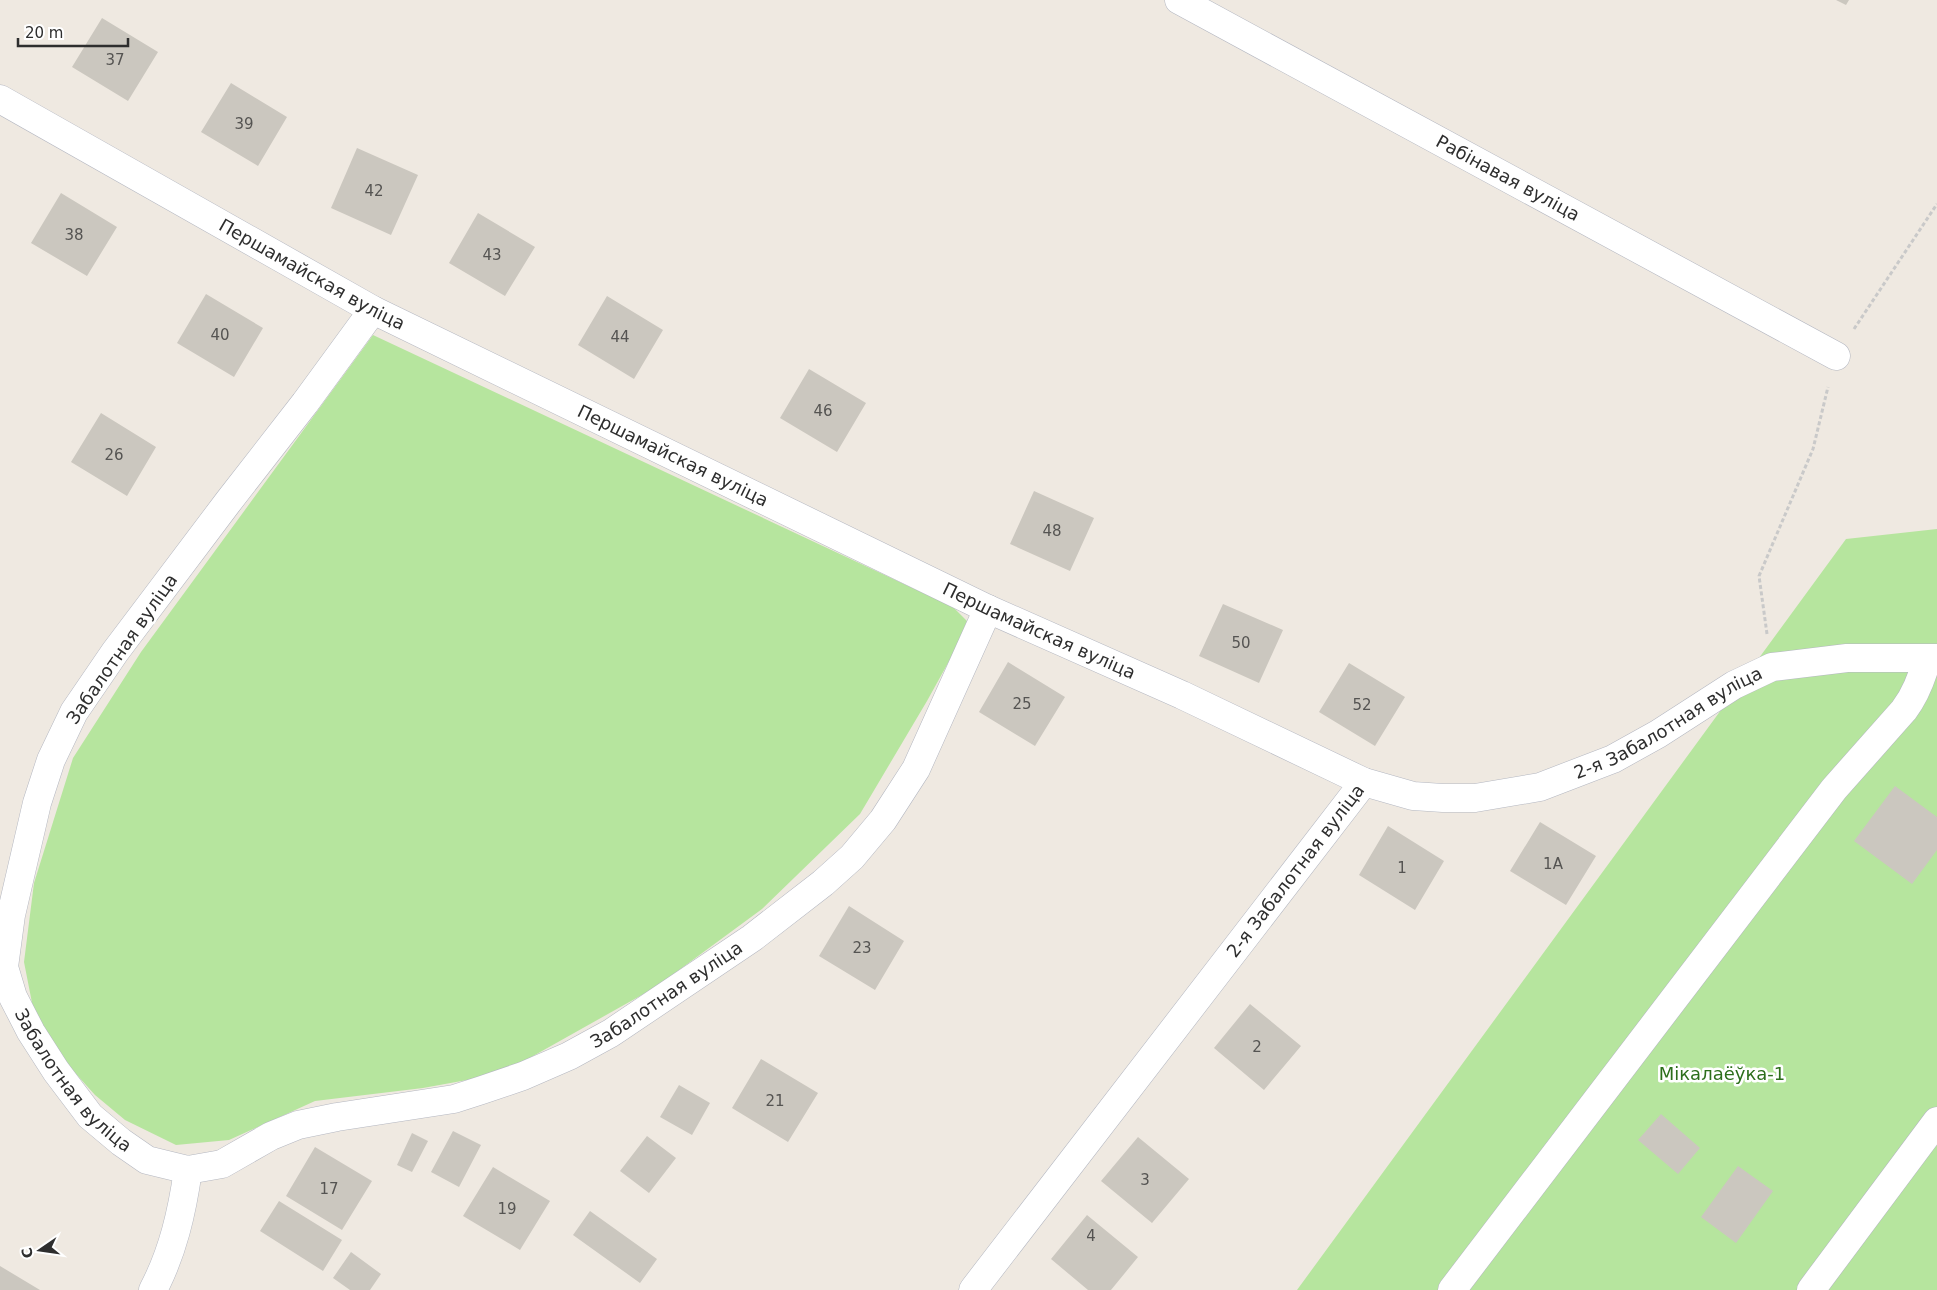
<svg xmlns="http://www.w3.org/2000/svg" width="1937" height="1290" font-family="'DejaVu Sans',sans-serif">
	<style>
		.green { fill: #b6e59e }
		.building { fill: #cbc7bf }
		.lines { fill: none; stroke-linecap: round; stroke-linejoin: round }
		.street-casing { stroke: #b4b7c1; stroke-width: 29 }
		.path { stroke: #c9c9c9; stroke-width: 3; stroke-dasharray: 4 2.5; stroke-linecap: butt }
		.street { stroke: #fff; stroke-width: 28 }
		.labels { text-anchor: middle; stroke-width: 5; stroke-linejoin: round; paint-order: stroke }
		.number-label { font-size: 15px; fill: #555452 }
		.street-label { font-size: 18px; fill: #2e2e2e; stroke: #fff }
		.park-label { font-size: 18px; fill: #2c6e1b; stroke: #fff }
	</style>
	<rect width="100%" height="100%" fill="#efe9e1"/>
	<path class="green" d="M373,335L953,607L967,621L953,654L927,701L860,814L762,909L656,987L526,1060L478,1078L423,1088L315,1101L229,1140L176,1145L125,1120L95,1095L59,1055L34,1013L24,962L34,883L73,758L141,652Z
		M1937,529V1290H1297L1846,539Z"/>
	<path class="building" d="M1836,0H1849L1846,5Z
		M102,18L158,52L128,101L72,67Z
		M231,83L287,117L258,166L201,132Z
		M357,148L418,175L391,235L331,208Z
		M61,193L117,227L87,276L31,243Z
		M478,213L535,247L505,296L449,263Z
		M206,294L263,328L234,377L177,343Z
		M607,296L663,330L634,379L578,345Z
		M809,369L866,403L837,452L780,418Z
		M101,413L156,447L127,496L71,462Z
		M1034,491L1094,518L1070,571L1010,544Z
		M1223,604L1283,630L1259,683L1199,656Z
		M1008,662L1065,697L1035,746L979,712Z
		M1349,663L1405,697L1375,746L1319,712Z
		M1895,786L1937,817V850L1912,884L1854,841Z
		M1540,822L1596,856L1566,905L1510,871Z
		M1388,826L1444,861L1415,910L1359,875Z
		M849,906L904,941L875,990L819,956Z
		M1250,1004L1301,1046L1264,1090L1214,1048Z
		M761,1059L818,1093L788,1142L732,1108Z
		M679,1085L710,1103L692,1135L660,1117Z
		M1661,1114L1700,1148L1678,1174L1638,1140Z
		M453,1131L481,1145L459,1187L431,1172Z
		M412,1133L428,1141L412,1172L397,1165Z
		M647,1136L676,1158L649,1193L620,1171Z
		M1138,1137L1189,1179L1152,1223L1101,1181Z
		M315,1147L372,1181L342,1230L286,1196Z
		M1738,1166L1773,1191L1736,1243L1701,1217Z
		M493,1167L550,1201L520,1250L463,1216Z
		M279,1201L342,1240L323,1271L260,1231Z
		M590,1211L657,1259L640,1283L573,1235Z
		M1087,1215L1138,1257L1111,1290H1088L1051,1259Z
		M351,1252L381,1274L370,1290H350L333,1278Z
		M0,1266L40,1290H0Z"/>
	<g class="lines">
		<defs>
			<g id="street">
				<path id="s1" d="M1179,0L1836,356"/>
				<path id="s2" d="M0,99L373,310L988,609L1182,695L1364,782L1413,796L1443,798H1475L1540,787L1613,759L1658,734L1734,685L1772,667L1847,658H1937"/>
				<path id="s3" d="M373,310L305,403L228,502L115,652L74,712L51,760L37,803L11,915L4,967L13,997L31,1032L56,1071L90,1116L121,1142L147,1160L188,1170L222,1164L271,1136L298,1125L337,1117L454,1099L482,1090L523,1076L569,1056L611,1033L752,938L823,883L852,857L883,820L916,769L988,609"/>
				<path d="M153,1290C173,1252 182,1212 188,1170"/>
				<path id="s4" d="M973,1290L1364,782"/>
				<path d="M1452,1290L1834,789L1904,710C1916,694 1922,678 1927,659"/>
				<path d="M1811,1290L1937,1121"/>
			</g>
		</defs>
		<use href="#street" class="street-casing"/>
		<path class="path" d="M1854,329L1937,204
			M1767,634L1759,576L1813,449L1828,387"/>
		<use href="#street" class="street"/>
	</g>
	<g class="labels">
		<g class="number-label">
			<text x="115" y="65">37</text>
			<text x="244" y="129">39</text>
			<text x="374" y="196">42</text>
			<text x="74" y="240">38</text>
			<text x="492" y="260">43</text>
			<text x="220" y="340">40</text>
			<text x="620" y="342">44</text>
			<text x="823" y="416">46</text>
			<text x="114" y="460">26</text>
			<text x="1052" y="536">48</text>
			<text x="1241" y="648">50</text>
			<text x="1022" y="709">25</text>
			<text x="1362" y="710">52</text>
			<text x="1553" y="869">1А</text>
			<text x="1402" y="873">1</text>
			<text x="862" y="953">23</text>
			<text x="1257" y="1052">2</text>
			<text x="775" y="1106">21</text>
			<text x="1145" y="1185">3</text>
			<text x="329" y="1194">17</text>
			<text x="507" y="1214">19</text>
			<text x="1091" y="1241">4</text>
		</g>
		<g class="street-label">
			<text dy="6" stroke="none"><textPath href="#s1" startOffset="374">Рабінавая вуліца</textPath></text>
			<text dy="6" stroke="none"><textPath href="#s2" startOffset="358">Першамайская вуліца</textPath></text>
			<text dy="6" stroke="none"><textPath href="#s2" startOffset="762">Першамайская вуліца</textPath></text>
			<text dy="6" stroke="none"><textPath href="#s2" startOffset="1168">Першамайская вуліца</textPath></text>
			<text transform="translate(122 649) rotate(-55)" y="6">Забалотная вуліца</text>
			<text dy="6" stroke="none"><textPath href="#s2" startOffset="1849">2-я Забалотная вуліца</textPath></text>
			<text dy="6" stroke="none"><textPath href="#s4" startOffset="529">2-я Забалотная вуліца</textPath></text>
			<text dy="6" stroke="none"><textPath href="#s3" startOffset="1571">Забалотная вуліца</textPath></text>
			<text dy="6" stroke="none"><textPath href="#s3" startOffset="902">Забалотная вуліца</textPath></text>
		</g>
		<g class="park-label">
			<text x="1722" y="1080">Мікалаёўка-1</text>
		</g>
	</g>
	<g transform="translate(40 1250) rotate(257)" stroke="#ffffff" stroke-width="4" paint-order="stroke">
	<path d="M0-4L9 19L0 12L-9 19Z" fill="#2e2e2e"/>
	<text y="-8" font-size="14" font-weight="bold" text-anchor="middle" fill="#2e2e2e">С</text>
	</g>
	<path d="M18 38v8h110v-8" fill="none" stroke="#2e2e2e" stroke-width="2.5"/>
	<text x="25" y="38" font-size="15" fill="#2e2e2e" stroke="#ffffff" stroke-width="4" paint-order="stroke">20 m</text>
</svg>
